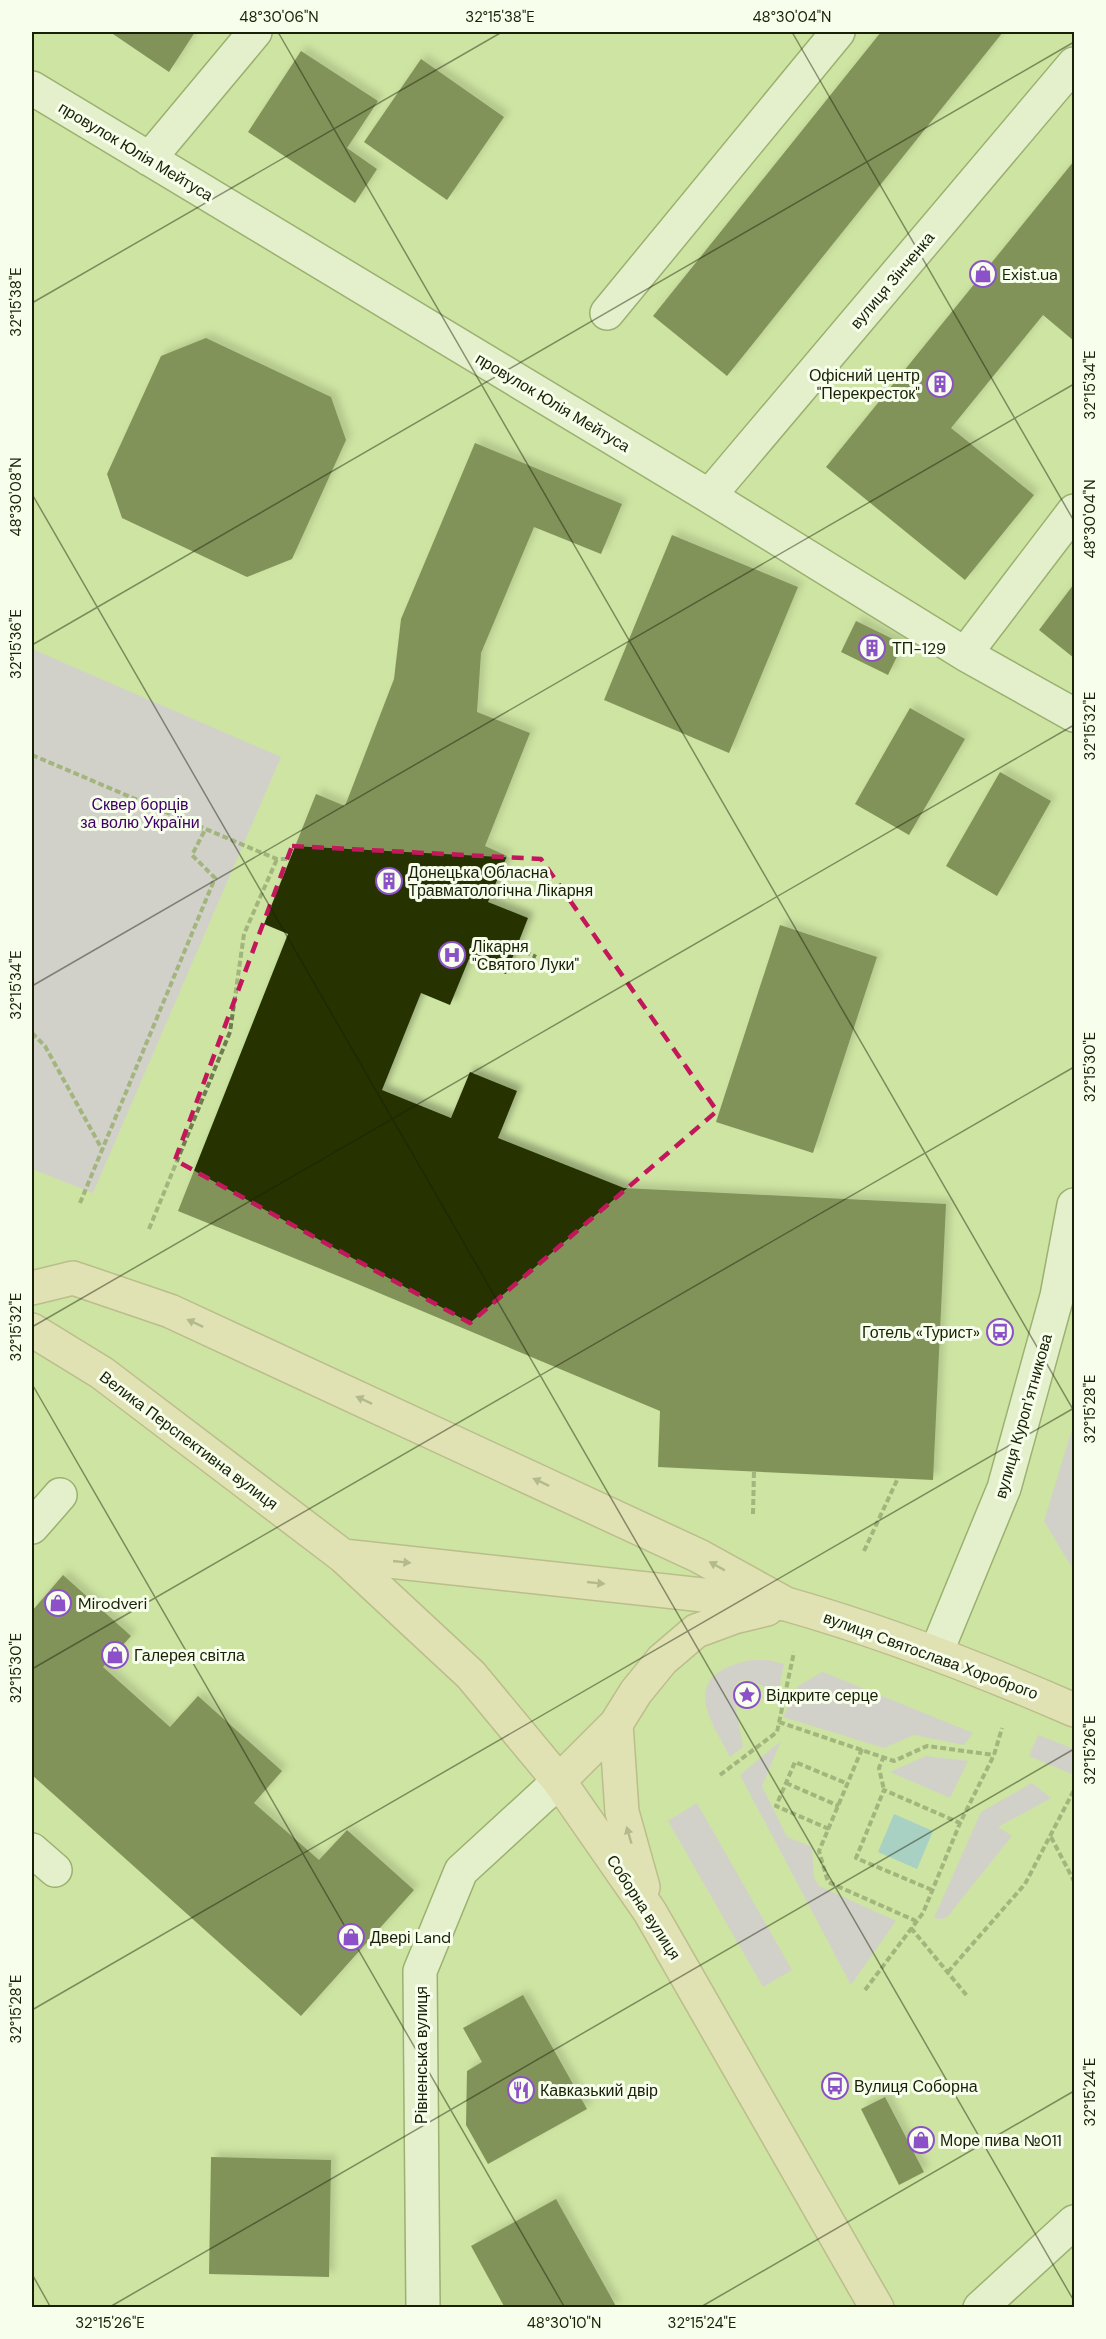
<svg xmlns="http://www.w3.org/2000/svg" width="1106" height="2339" font-family="'DM Sans',sans-serif">
	<style>
		.green { fill: #d6bafb }
		.water { fill: #7abaed }
		.building { fill: #263302; filter: url(#shadow) }
		.lines { fill: none; stroke-linecap: round; stroke-linejoin: round }
		.minor-casing { stroke: #5f7234; stroke-width: 36 }
		.major-casing { stroke: #a58e70; stroke-width: 36 }
		.path { stroke: #6e7c50; stroke-width: 4; stroke-dasharray: 6 3; stroke-linecap: butt }
		.minor { stroke: #fff; stroke-width: 33 }
		.major { stroke: #f7dfcb; stroke-width: 33 }
		.oneway { fill: #938973 }
		.marked { fill: none; stroke: #c2185b; stroke-width: 4.5; stroke-dasharray: 12 8; stroke-linejoin: round }
		.ticks { fill: none; stroke: #192007; stroke-width: 1.5; stroke-opacity: 0.45 }
		.labels { text-anchor: middle; stroke-width: 6; stroke-linejoin: round; paint-order: stroke }
		.street-label { font-size: 16px; fill: #192007; stroke: #f7feeb }
		.poi-label { font-size: 16px; fill: #192007; stroke: #f7feeb; text-anchor: start }
		.park-label { font-size: 16px; fill: #3e0068; stroke: #f7feeb }
		.neatline { fill: none; stroke: #192007; stroke-width: 2 }
		.ticks-label { font-size: 15px; text-anchor: middle; fill: #192007 }
	</style>
	<defs>
		<filter id="shadow"><feDropShadow dx="5.5" dy="-5.5" stdDeviation="3" flood-color="#0004"/></filter>
	</defs>
	<rect width="100%" height="100%" fill="#cde4a2"/>
	<path class="green" d="M32,649L281,757L93,1193L32,1169Z
		M1074,1423V1571L1044,1521Z
		M768,1660L784,1664L778,1694C765,1688 737,1667 733,1692L743,1747L730,1757C717,1731 686,1690 722,1670C736,1662 752,1659 768,1660Z
		M822,1672H823L973,1733L964,1745L914,1735L884,1748L783,1717L798,1686Z
		M1038,1735L1074,1749V1775L1029,1756Z
		M781,1741L762,1786L787,1837L812,1847L814,1878L819,1886L896,1921L851,1985L740,1775Z
		M926,1756L968,1761L950,1798L890,1772Z
		M1032,1783L1051,1798L998,1827L1012,1836L948,1916L943,1919L934,1918L981,1812Z
		M697,1803L792,1970L763,1987L668,1821Z"/>
	<path class="water" d="M894,1814L933,1831L917,1869L878,1852Z"/>
	<path class="building" d="M110,32H195L169,72Z
		M881,32H1003L727,376L653,316Z
		M301,51L378,101L347,148L377,169L355,203L248,132Z
		M421,59L504,117L447,200L364,142Z
		M1074,161V341L1043,315L951,428L1034,495L965,580L826,467Z
		M206,338L331,397L346,440L292,559L247,577L122,518L107,474L161,356Z
		M475,443L622,504L601,554L534,527L481,653L477,712L530,733L485,846L507,856L488,902L528,918L506,974L469,959L450,1005L421,993L382,1090L451,1118L470,1072L517,1091L498,1138L624,1188L946,1204L933,1480L658,1467L660,1411L348,1280L178,1211L288,934L264,924L316,794L345,806L394,679L401,619Z
		M672,535L798,587L729,753L604,700Z
		M1074,584V658L1039,630Z
		M856,621L903,644L888,675L841,652Z
		M910,708L965,739L909,835L855,804Z
		M1000,772L1051,801L997,896L946,866Z
		M780,925L877,957L813,1153L716,1122Z
		M63,1575L131,1636L103,1667L170,1727L198,1696L282,1771L254,1803L319,1860L347,1830L414,1890L301,2016L32,1775V1611Z
		M523,1995L587,2109L488,2164L466,2125L467,2071L482,2062L463,2028Z
		M885,2097L924,2172L899,2185L861,2109Z
		M211,2157L331,2160L329,2277L209,2274Z
		M556,2199L592,2263L617,2308H505L471,2246Z"/>
	<g class="lines">
		<defs>
			<path id="minor" d="M32,88L709,496L965,654L1074,715
				M149,159L255,32
				M607,313L838,32
				M709,496L1074,64
				M965,654L1074,511
				M32,1527L60,1495
				M936,1653L1004,1488L1057,1296L1074,1205
				M32,1850L55,1870
				M423,2308L420,1971L461,1871L559,1781
				M980,2308L1074,2222"/>
			<path id="major" d="M32,1288L73,1278L170,1311L699,1556L786,1604
				M32,1330L102,1373L343,1556L471,1675L559,1781L650,1912L877,2308
				M343,1556L786,1604C885,1632 980,1669 1074,1710
				M616,1724L622,1812L643,1887
				M559,1781L616,1724L636,1692L662,1660L696,1631L734,1617L767,1609"/>
		</defs>
		<use href="#minor" class="minor-casing"/>
		<use href="#major" class="major-casing"/>
		<path class="path" d="M32,755L255,850L277,859H290
			M517,947L536,957
			M32,1033L45,1046L103,1151
			M80,1203L215,878L192,855L205,830
			M149,1229L230,1032L244,934L277,859
			M753,1514L754,1471
			M864,1551L898,1478
			M779,1722L894,1761L927,1746L994,1755
			M862,1749L819,1851L828,1882L916,1921
			M884,1756L879,1768L884,1790
			M720,1775L777,1732L794,1652
			M786,1783L839,1806
			M829,1829L776,1806L795,1762L848,1784
			M1051,1837L1074,1881
			M932,1890L856,1858L884,1790L960,1823
			M911,1928L968,1997
			M948,1972L1025,1884L1074,1790
			M865,1990L923,1913L960,1823L994,1755L1002,1728"/>
		<use href="#minor" class="minor"/>
		<use href="#major" class="major"/>
	</g>
	<defs><path id="oneway-solid" d="M-6-.8H1V-3.2L6.5 0L1 3.2V.8H-6Z" transform="scale(1.5)"/></defs>
	<g class="oneway">
		<use href="#oneway-solid" transform="translate(195 1323) rotate(-155)"/>
		<use href="#oneway-solid" transform="translate(364 1400) rotate(-155)"/>
		<use href="#oneway-solid" transform="translate(541 1482) rotate(-155)"/>
		<use href="#oneway-solid" transform="translate(402 1562) rotate(6)"/>
		<use href="#oneway-solid" transform="translate(717 1566) rotate(-151)"/>
		<use href="#oneway-solid" transform="translate(596 1583) rotate(6)"/>
		<use href="#oneway-solid" transform="translate(629 1835) rotate(-106)"/>
	</g>
	<path d="M0 0H1106V2339H0ZM292,846L541,859L717,1111L470,1323L175,1160Z" fill="#cde4a2" fill-opacity=".55" fill-rule="evenodd"/>
	<path class="marked" d="M292,846L541,859L717,1111L470,1323L175,1160Z"/>
	<path class="ticks" d="M278,32L1074,1411M792,32L1074,521M32,303L502,32M32,494L1074,2301M32,645L1074,42M32,986L1074,384M32,1327L1074,725M32,1384L565,2308M32,1669L1074,1067M32,2010L1074,1408M32,2274L51,2308M108,2308L1074,1749M699,2308L1074,2091"/>
	<defs>
		<symbol id="shop-ring" viewBox="-11 -11 22 22"><circle r="9.5" fill="#f7feeb" stroke="#8c51c8" stroke-width="1.5"/><path d="M-5-2.5h2.3a2.7 3.5 0 0 1 5.4 0H5L5.5 6h-11ZM-1.5-2.5h3a1.5 2.3 0 0 0-3 0Z" fill="#8c51c8"/></symbol>
		<symbol id="building-ring" viewBox="-11 -11 22 22"><circle r="9.5" fill="#f7feeb" stroke="#8c51c8" stroke-width="1.5"/><path d="M-4-6H4V6H1V3H-1V6H-4ZM-2.5-4.3h1.7v1.8h-1.7ZM.8-4.3h1.7v1.8H.8ZM-2.5-1h1.7V.8h-1.7ZM.8-1h1.7V.8H.8Z" fill="#8c51c8"/></symbol>
		<symbol id="hospital-ring" viewBox="-11 -11 22 22"><circle r="9.5" fill="#f7feeb" stroke="#8c51c8" stroke-width="1.5"/><path d="M-5-5h3v3.5h4V-5h3V5h-3V1.5h-4V5h-3Z" fill="#8c51c8"/></symbol>
		<symbol id="bus-ring" viewBox="-11 -11 22 22"><circle r="9.5" fill="#f7feeb" stroke="#8c51c8" stroke-width="1.5"/><path d="M-5-6H5V4H4V6H2V4H-2V6H-4V4H-5ZM-3.5-4V0h7V-4ZM-3.5 1.2v1.5H-2V1.2ZM2 1.2v1.5H3.5V1.2Z" fill="#8c51c8"/></symbol>
		<symbol id="sight-ring" viewBox="-11 -11 22 22"><circle r="9.5" fill="#f7feeb" stroke="#8c51c8" stroke-width="1.5"/><path d="M0-6L1.8-2.2L6-1.7L2.9 1.2L3.7 5.4L0 3.3L-3.7 5.4L-2.9 1.2L-6-1.7L-1.8-2.2Z" fill="#8c51c8"/></symbol>
		<symbol id="restaurant-ring" viewBox="-11 -11 22 22"><circle r="9.5" fill="#f7feeb" stroke="#8c51c8" stroke-width="1.5"/><path d="M-5-6h1v4h1v-4h1v4h1v-4h1v5L-1.5 .5V6h-2V.5L-5-1ZM5-6V6H3V1.5H1.5Q1.5-4 5-6Z" fill="#8c51c8"/></symbol>
	</defs>
	<g fill-rule="evenodd">
		<use href="#shop-ring" x="968" y="259" width="30" height="30"/>
		<use href="#building-ring" x="925" y="369" width="30" height="30"/>
		<use href="#building-ring" x="857" y="633" width="30" height="30"/>
		<use href="#building-ring" x="374" y="866" width="30" height="30"/>
		<use href="#hospital-ring" x="437" y="940" width="30" height="30"/>
		<use href="#bus-ring" x="985" y="1317" width="30" height="30"/>
		<use href="#shop-ring" x="43" y="1588" width="30" height="30"/>
		<use href="#shop-ring" x="100" y="1640" width="30" height="30"/>
		<use href="#sight-ring" x="732" y="1680" width="30" height="30"/>
		<use href="#shop-ring" x="336" y="1922" width="30" height="30"/>
		<use href="#bus-ring" x="820" y="2071" width="30" height="30"/>
		<use href="#restaurant-ring" x="506" y="2075" width="30" height="30"/>
		<use href="#shop-ring" x="906" y="2125" width="30" height="30"/>
	</g>
	<g class="labels">
		<g class="street-label">
			<text transform="translate(136 151) rotate(31)" y="6">провулок Юлія Мейтуса</text>
			<text transform="translate(892 280) rotate(-50)" y="6">вулиця Зінченка</text>
			<text transform="translate(553 402) rotate(31)" y="6">провулок Юлія Мейтуса</text>
			<text transform="translate(1023 1416) rotate(-74)" y="6">вулиця Куропʼятникова</text>
			<text transform="translate(189 1440) rotate(37)" y="6">Велика Перспективна вулиця</text>
			<text transform="translate(931 1655) rotate(20)" y="6">вулиця Святослава Хороброго</text>
			<text transform="translate(644 1907) rotate(57)" y="6">Соборна вулиця</text>
			<text transform="translate(421 2055) rotate(-90)" y="6">Рівненська вулиця</text>
		</g>
		<g class="poi-label">
			<text x="1002" y="280">Exist.ua</text>
			<text x="920" y="381" text-anchor="end">Офісний центр<tspan x="920" dy="18">"Перекресток"</tspan></text>
			<text x="892" y="654">ТП-129</text>
			<text x="408" y="878">Донецька Обласна<tspan x="408" dy="18">Травматологічна Лікарня</tspan></text>
			<text x="472" y="952">Лікарня<tspan x="472" dy="18">"Святого Луки"</tspan></text>
			<text x="980" y="1338" text-anchor="end">Готель «Турист»</text>
			<text x="78" y="1609">Mirodveri</text>
			<text x="134" y="1661">Галерея світла</text>
			<text x="766" y="1701">Відкрите серце</text>
			<text x="370" y="1943">Двері Land</text>
			<text x="854" y="2092">Вулиця Соборна</text>
			<text x="540" y="2096">Кавказький двір</text>
			<text x="940" y="2146">Море пива №011</text>
		</g>
		<g class="park-label">
			<text x="140" y="810">Сквер борців<tspan x="140" dy="18">за волю України</tspan></text>
		</g>
	</g>
	<rect width="1106" height="2339" fill="none" stroke="#f7feeb" stroke-width="66"/>
	<rect x="33" y="33" width="1040" height="2273" class="neatline"/>
	<g class="ticks-label">
		<text x="279" y="22">48°30'06"N</text>
		<text x="500" y="22">32°15'38"E</text>
		<text x="792" y="22">48°30'04"N</text>
		<text transform="translate(16 302) rotate(-90)" y="5">32°15'38"E</text>
		<text transform="translate(1090 385) rotate(-90)" y="5">32°15'34"E</text>
		<text transform="translate(16 497) rotate(-90)" y="5">48°30'08"N</text>
		<text transform="translate(1090 519) rotate(-90)" y="5">48°30'04"N</text>
		<text transform="translate(16 644) rotate(-90)" y="5">32°15'36"E</text>
		<text transform="translate(1090 726) rotate(-90)" y="5">32°15'32"E</text>
		<text transform="translate(16 985) rotate(-90)" y="5">32°15'34"E</text>
		<text transform="translate(1090 1067) rotate(-90)" y="5">32°15'30"E</text>
		<text transform="translate(16 1327) rotate(-90)" y="5">32°15'32"E</text>
		<text transform="translate(1090 1409) rotate(-90)" y="5">32°15'28"E</text>
		<text transform="translate(16 1668) rotate(-90)" y="5">32°15'30"E</text>
		<text transform="translate(1090 1750) rotate(-90)" y="5">32°15'26"E</text>
		<text transform="translate(16 2009) rotate(-90)" y="5">32°15'28"E</text>
		<text transform="translate(1090 2092) rotate(-90)" y="5">32°15'24"E</text>
		<text x="110" y="2328">32°15'26"E</text>
		<text x="564" y="2328">48°30'10"N</text>
		<text x="702" y="2328">32°15'24"E</text>
	</g>
</svg>
